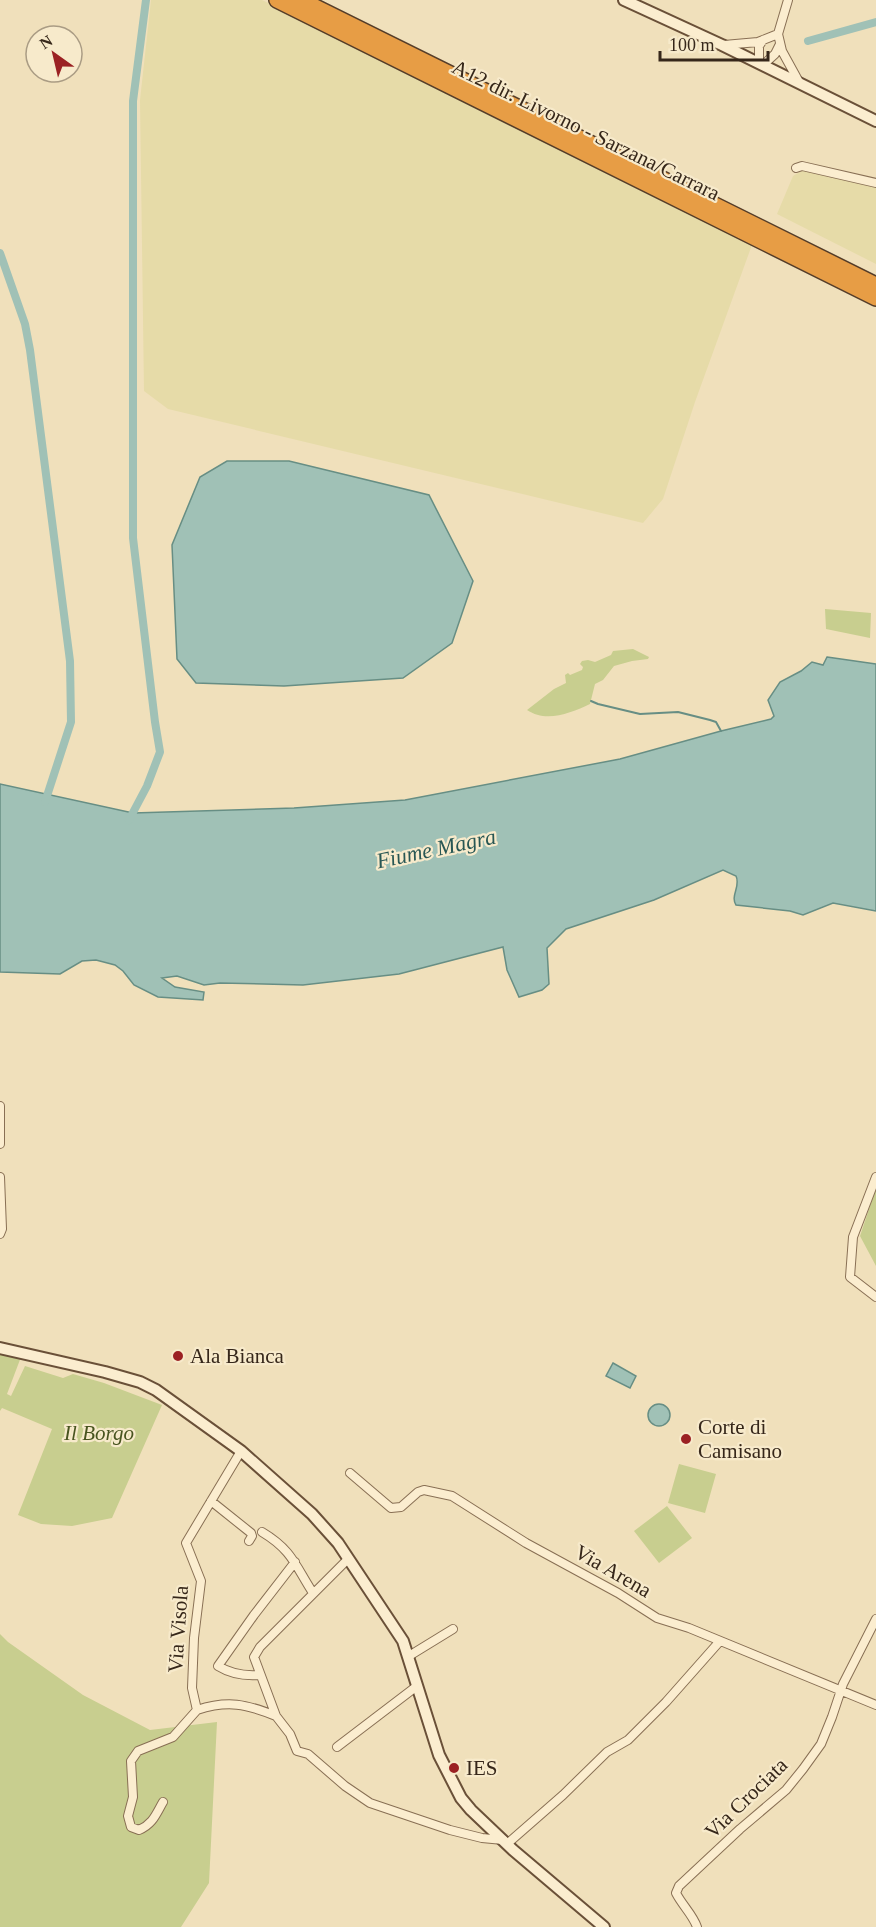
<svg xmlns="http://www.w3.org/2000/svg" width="876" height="1927" font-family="'Times New Roman',serif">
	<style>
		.farmland { fill: #e6dba8 }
		.green { fill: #c8ce8f }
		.water { fill: #a0c1b6; stroke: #678e84; stroke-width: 1.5 }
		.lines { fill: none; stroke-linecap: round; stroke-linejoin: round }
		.stream { stroke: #678e84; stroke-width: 2 }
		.canal { stroke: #a0c1b6; stroke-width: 8 }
		.street-casing { stroke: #886f54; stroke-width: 10 }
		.secondary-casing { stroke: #6a5038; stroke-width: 14 }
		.highway-casing { stroke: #553d29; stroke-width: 18 }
		.street { stroke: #fbedcf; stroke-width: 8 }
		.secondary { stroke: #fbedcf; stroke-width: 10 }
		.highway { stroke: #e79d45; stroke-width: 15 }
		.poi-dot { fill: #9b2123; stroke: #f7eacb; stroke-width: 2 }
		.labels { text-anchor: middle; stroke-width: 4.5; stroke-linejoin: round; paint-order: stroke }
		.street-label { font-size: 21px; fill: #36271a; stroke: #f7eacb }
		.poi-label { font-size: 21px; fill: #36271a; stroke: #f7eacb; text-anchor: start }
		.park-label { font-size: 21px; font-style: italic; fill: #48541f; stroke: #f7eacb }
		.water-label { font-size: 22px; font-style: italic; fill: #285754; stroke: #f7eacb }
	</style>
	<rect width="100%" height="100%" fill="#f0e0bb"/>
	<path class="farmland" d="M151,0H262L753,242L695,402L663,499L643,523L168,409L144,391L140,100Z
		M803,170L876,185V264L777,214L793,176Z"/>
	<path class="green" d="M825,609L871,613L870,638L826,629Z
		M633,649L649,657L648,659L632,661L614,666L603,680L595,684L590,704C571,713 546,723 527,710L554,689L566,683L565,675L568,673L570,675L582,670L583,667L580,664L582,661L588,660L595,662L611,655L613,651Z
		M876,1188V1266L860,1236Z
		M0,1354L21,1357L7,1394L11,1396L25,1366L63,1378L73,1374L104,1383L162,1405L112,1518L72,1526L41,1524L18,1515L52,1429L2,1408L0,1411Z
		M679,1464L716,1474L705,1513L668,1503Z
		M667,1506L692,1538L659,1563L634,1531Z
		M0,1634L8,1642L83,1695L150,1730L217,1722L209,1883L181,1927H0Z"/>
	<path class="water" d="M227,461H289L429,495L473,581L452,643L403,678L284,686L196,683L177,659L172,545L200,477Z
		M827,657L876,664V911L833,903L803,915L790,911L736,905C730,896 741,886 736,876L723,870L654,900L566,929L547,948L549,984L542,990L519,997L507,970L503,947L399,974L303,985L220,983L204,985L177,976L162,978L175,987L204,992L203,1000L158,997L134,985L123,971L115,965L96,960L82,961L60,974L0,972V784L133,813L294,808L405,800L620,759L721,731L771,719L774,716L768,700L780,682L801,671L812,662L823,665Z
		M613,1363L636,1376L630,1388L606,1376Z
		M648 1415a11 11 0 1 1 22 0a11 11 0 1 1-22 0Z"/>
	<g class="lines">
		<path class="stream" d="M591,701L598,704L640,714L678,712L710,720L716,722L721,731"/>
		<path class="canal" d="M808,41L876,22
			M0,253L25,324L30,350L70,661L71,722L45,802
			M129,820L147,786L160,752L155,722L133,538V101L146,0"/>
		<defs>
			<path id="street" d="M778,34L782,51L799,82
				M778,34L788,0
				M724,45L758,42L778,34
				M759,62V46L763,40
				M763,65L775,54L780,44
				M796,168L802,166L876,183
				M0,1106V1144
				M0,1177L2,1229L0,1234
				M876,1177L853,1237L850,1277L876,1297
				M350,1473L391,1508L401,1507L418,1492L424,1490L452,1496L526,1543L618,1593L657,1618L689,1628L876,1705
				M211,1501L251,1533L252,1536L249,1541
				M262,1532C292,1550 295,1565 313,1593
				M348,1559L260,1647L254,1657L276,1716L290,1734L297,1751L308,1754L345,1786L370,1803L450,1830L482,1838L503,1840
				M409,1656L453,1629
				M259,1675C245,1676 231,1674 218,1666L254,1615L295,1562
				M197,1710L192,1688L194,1638L201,1581L186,1543L241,1451
				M197,1710C228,1700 246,1704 276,1716
				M337,1747L417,1686
				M163,1802C156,1814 153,1824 139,1830L131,1827L128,1816L133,1797L131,1761L138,1751L173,1737L197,1710
				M507,1844L563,1795L607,1752L628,1740L666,1702L720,1641
				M697,1927C693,1915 682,1905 676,1893L679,1886L740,1829L786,1790L803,1769L821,1744L832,1717L843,1684L876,1619"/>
			<path id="secondary" d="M624,0L722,45L876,121
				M0,1348L105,1372L140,1382L156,1390L241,1451L312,1514L338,1543L403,1641L439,1755L461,1798L471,1810L513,1850L604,1927"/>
			<path id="highway" d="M277,0L876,298
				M301,0L876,285"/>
		</defs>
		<use href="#street" class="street-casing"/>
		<use href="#secondary" class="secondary-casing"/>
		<use href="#highway" class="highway-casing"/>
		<use href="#street" class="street"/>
		<use href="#secondary" class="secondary"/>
		<use href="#highway" class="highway"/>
	</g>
	<g class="poi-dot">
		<circle cx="178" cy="1356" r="6"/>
		<circle cx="686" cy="1439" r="6"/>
		<circle cx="454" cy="1768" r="6"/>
	</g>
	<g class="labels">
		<g class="street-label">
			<text transform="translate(586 130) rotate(26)" y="7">A12 dir. Livorno - Sarzana/Carrara</text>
			<text transform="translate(613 1571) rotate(30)" y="7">Via Arena</text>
			<text transform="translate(178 1629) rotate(-86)" y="7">Via Visola</text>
			<text transform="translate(746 1798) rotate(-44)" y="7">Via Crociata</text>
		</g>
		<g class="poi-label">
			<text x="190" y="1363">Ala Bianca</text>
			<text x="698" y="1434">Corte di<tspan x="698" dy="24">Camisano</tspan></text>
			<text x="466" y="1775">IES</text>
		</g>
		<g class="park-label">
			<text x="99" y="1440">Il Borgo</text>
		</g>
		<g class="water-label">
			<text transform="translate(436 848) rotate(-12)" y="8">Fiume Magra</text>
		</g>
	</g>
	<g transform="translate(54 54) rotate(326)"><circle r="28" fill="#f7eacb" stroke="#aa9c84" stroke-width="1.5"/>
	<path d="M0-4.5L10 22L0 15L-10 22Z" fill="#9b2123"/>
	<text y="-9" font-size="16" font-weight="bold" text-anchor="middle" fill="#36271a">N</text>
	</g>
	<path d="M660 51v9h108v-9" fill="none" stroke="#36271a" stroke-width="3"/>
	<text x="669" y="51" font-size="18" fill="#36271a" stroke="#f7eacb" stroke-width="4.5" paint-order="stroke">100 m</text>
</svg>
